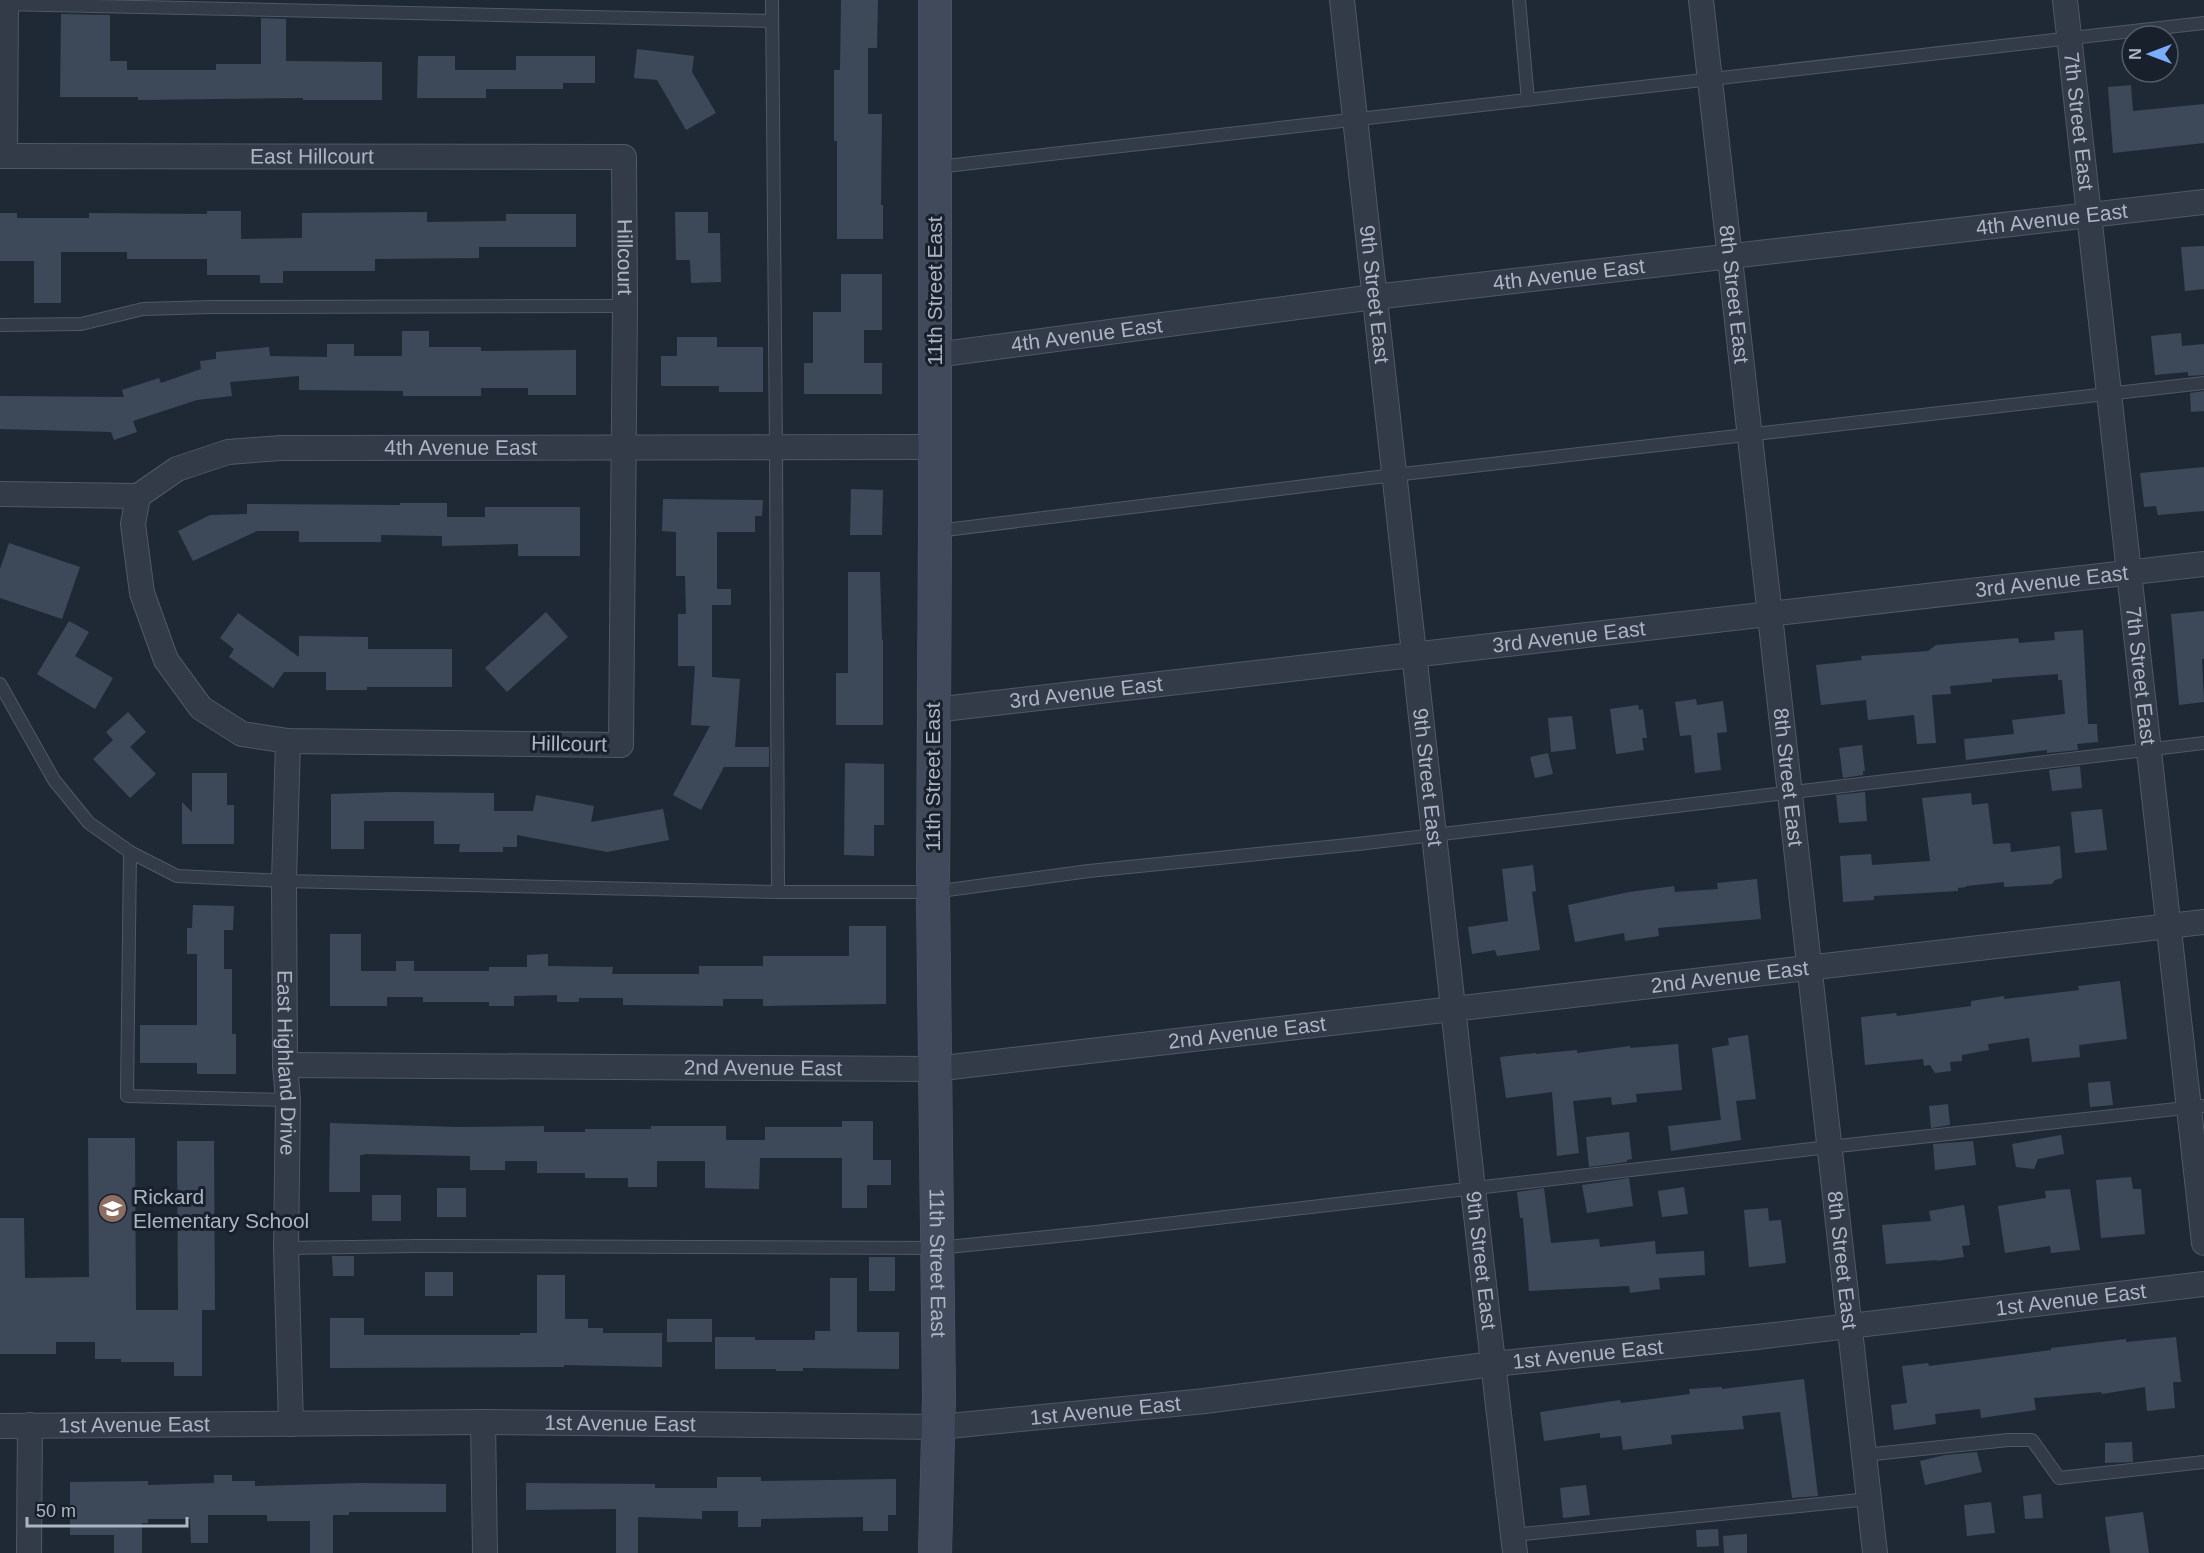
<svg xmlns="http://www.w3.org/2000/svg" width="2204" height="1553" font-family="Helvetica,sans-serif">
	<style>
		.building { fill: #3d4959 }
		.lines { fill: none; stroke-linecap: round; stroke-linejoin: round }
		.lane-casing { stroke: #505865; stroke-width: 14 }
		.street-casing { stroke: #505865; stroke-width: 26 }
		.secondary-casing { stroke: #505865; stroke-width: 34 }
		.lane { stroke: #323b47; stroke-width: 12 }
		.street { stroke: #323b47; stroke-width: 24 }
		.secondary { stroke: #404a5a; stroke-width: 33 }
		.labels { text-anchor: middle; stroke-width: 6; stroke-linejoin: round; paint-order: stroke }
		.street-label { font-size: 21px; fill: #acb5c4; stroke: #18202b }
		.poi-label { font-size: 21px; fill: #acb5c4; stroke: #18202b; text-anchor: start }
	</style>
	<rect width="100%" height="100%" fill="#1f2936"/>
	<path class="building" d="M841,0H878L877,48H868V114H882L881,205H883V239H837V141H834V70H840Z
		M61,14L110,15V61H127V70H216V64H261V18L286,19V61L382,62V100H303V98L138,100V97H60Z
		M637,49L694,56L692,72L716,113L686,130L657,80L634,78Z
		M418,56H455V70H516V56H595V83H563V89H486V98H417Z
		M2131,85L2133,111L2204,104V143L2113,153L2108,87Z
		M207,211H241V239L302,238V213L427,212V222L506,221V214H576V247H479V258L375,259V271H283V283H260V275H207V259H127V252H61V303H34V261H0V213H17V218H89V213L207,214Z
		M675,212H708V233H720L721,282L691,283L690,260H676Z
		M2204,246V289L2185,291L2181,247Z
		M841,274H882V330H864V363H882V394H804V363H813V312H841Z
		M402,331H429V347H481V351L576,350V395H528V388H481V396H403V391L299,390V376L230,382L232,396L197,400L133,421L137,432L114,440L111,432L0,429V396L124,397L122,390L159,378L161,383L201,369L200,361L216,359V352L269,347L270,356L327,357V344H354V356H402Z
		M2181,333L2182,346L2204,344V375L2188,376V372L2155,375L2151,336Z
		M677,337H717V347H763V392H719V386H661V356H677Z
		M2204,391V411L2191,412L2190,393Z
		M2204,467V511L2158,515L2156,506L2144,507L2140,473Z
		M851,489L883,490L882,535H850Z
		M663,499L763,500L762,516H755V532H717V589H731V605H712V677L740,679L735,747H769V767H724L701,810L673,795L710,726L691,725L695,666H678V614H686L685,576H676V532L662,531Z
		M400,503H447V517H485V507H580V556H518V544L442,546V536L381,535V542H299V531H257L193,561L178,531L210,515L247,514V504L400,505Z
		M9,543L80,567L62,619L0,598V569Z
		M848,572H880L882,640H883V725H836V673H848Z
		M2204,611V659H2202L2204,702L2179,705L2171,614Z
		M546,612L568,637L507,692L485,668Z
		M238,613L299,657V636L368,637V649H452V687H367V690H326V672H284L273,688L229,657L234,649L220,638Z
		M69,621L89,632L75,656L113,678L95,709L37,674Z
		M2083,630L2088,724H2097L2098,742L2077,744L2078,750L2047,753V750L1966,760L1964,739L2014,734L2012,720L2065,714L2062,680H2058V674L1992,679V682L1950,686L1951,694L1932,695L1936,743L1917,744L1914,715L1868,720L1866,700L1821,705L1816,665L1862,660L1861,656L1928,651L1936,645L2018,638L2019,643L2055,640L2054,632Z
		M1696,699L1697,705L1723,701L1727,732L1717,733L1721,770L1695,773L1691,735L1680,736L1675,702Z
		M1638,705L1639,710L1643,709L1647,738H1642L1644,750L1616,754L1610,709Z
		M128,712L146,732L130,747L156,774L130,798L93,759L113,740L106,732Z
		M1572,716L1576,749L1551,752L1548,718Z
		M1862,745L1865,771H1863V775L1843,778L1839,748Z
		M1548,753L1553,774L1535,778L1530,757Z
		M845,763L884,764V825H874V856L844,855Z
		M2080,766L2082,788L2052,791L2049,770Z
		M192,773H227V805H234V844H182V802L192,812Z
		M393,792L494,793V811H533L536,795L594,806L591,822L663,809L669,840L607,852L517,835V847H503V852H459L460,844H434V821H364V849H331V794Z
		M1865,792L1867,821L1839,823L1836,795Z
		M1971,793L1972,805L1988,803L1993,844L2010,843L2011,852L2060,846L2062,878L2055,880L2052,884L2004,887V882L1966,886V887L1958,888V891L1874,896V900L1843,902L1840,856L1871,854L1872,865L1930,861L1922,798Z
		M2102,809L2107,850L2075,853L2071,812Z
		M1533,865L1536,891L1532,892L1540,950L1497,956L1495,950L1472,954L1468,927L1508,921L1502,869Z
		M1757,879L1761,919L1658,928L1659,936L1625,941L1624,933L1575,942L1568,905L1629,892L1674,886L1675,892L1718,889L1717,883Z
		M193,905L234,906L233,930H224V969H232V1034H236V1074H197V1063H140V1025H197V954H187V928H192Z
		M849,926H886V1004L763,1006V999H723V1006L623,1005V998H579V1002H557V995L514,996V1006H489V1002H423V997H387V1006H330V934H361V971H396V961H414V971H489V967H527V955L548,954V966L613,967L612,974H699V966H763V956H849Z
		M2120,981L2127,1039L2079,1045L2080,1057L2032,1062L2029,1038L1988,1044L1989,1050L1962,1055V1061L1950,1062L1951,1071L1935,1073L1930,1065L1924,1066L1923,1059L1865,1065L1861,1017L1896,1013L1897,1016L1971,1006V1001L2004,996V999L2079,990L2078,986Z
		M1748,1035L1756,1099L1736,1101L1741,1140L1671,1151L1668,1126L1721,1120L1712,1048L1729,1045L1728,1038Z
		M1678,1044L1682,1090L1636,1094L1637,1102L1612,1105L1611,1097L1573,1101L1579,1153L1557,1156L1552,1092L1506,1098L1500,1057L1536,1053V1054L1577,1050V1053L1630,1046V1048Z
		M2110,1081L2113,1105L2090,1107L2088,1083Z
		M1948,1104L1950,1125L1931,1128L1929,1106Z
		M842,1121H873V1160H891V1185H867V1208H842V1158H760L759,1189L705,1188V1161H657V1187H628V1178H585V1173H537V1161H505V1170H470V1156L364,1154V1155H360V1192H329L330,1123L458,1127L544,1126V1132H585V1129H651V1126H726V1140H765V1127H842Z
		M1629,1132L1632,1159L1627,1160V1162L1589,1167L1586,1137Z
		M2061,1135L2064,1154L2038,1159L2034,1169L2016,1167L2012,1144Z
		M88,1138H135L136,1310H178L177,1141H214L215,1310H202V1376H174V1362H121V1359H95V1342H56V1354H0V1218H24L25,1278L89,1277Z
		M1973,1141L1976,1165L1935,1170L1933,1144Z
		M2131,1177L2133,1189H2141L2145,1234L2101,1238L2096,1180Z
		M1629,1178L1633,1206L1587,1213L1582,1185Z
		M1684,1187L1688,1214L1662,1217L1658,1191Z
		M437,1188H466V1217H437Z
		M1544,1188L1551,1243L1599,1239L1600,1247L1655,1241L1656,1254L1704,1251L1705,1275L1659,1278L1660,1289L1630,1293L1629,1286L1529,1291L1523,1218H1520L1517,1192Z
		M2070,1189L2080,1250L2051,1253L2050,1246L2005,1253L1998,1206L2046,1198L2045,1191Z
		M372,1195H401V1221H372Z
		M1964,1205L1970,1245L1962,1246L1964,1257L1937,1261V1260L1886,1264L1882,1225L1931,1221L1929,1211Z
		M1768,1208L1769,1221L1781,1220L1786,1263L1749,1267L1744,1210Z
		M332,1256H354V1276H333Z
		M869,1257H895V1291H869Z
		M425,1272H453V1296H425Z
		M537,1275H565V1319H588V1328H603V1333H662V1367L564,1365V1367L330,1368V1318H364V1335H520V1333H537Z
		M830,1278H857V1332H899V1369L803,1368V1371H776V1369H715V1337H755V1340H815V1331H830Z
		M667,1319H712V1342H667Z
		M2176,1337L2181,1382H2173L2175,1408L2147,1411L2145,1387L2102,1394L2101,1392L2034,1398L2036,1410L1981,1418L1980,1409L1935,1414L1936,1424L1894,1430L1891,1405L1907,1403L1902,1366L1928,1363L1929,1366L2051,1350V1348L2126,1339V1342Z
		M1804,1379L1818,1496L1792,1498L1780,1412L1742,1416L1744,1429L1671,1435L1672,1444L1623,1450L1621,1436L1600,1438V1433L1544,1441L1540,1412L1620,1400L1621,1403L1690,1394L1689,1389L1722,1387V1389Z
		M2132,1442L2133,1462L2105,1463V1443Z
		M1977,1452L1982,1472L1925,1485L1920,1461L1945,1455Z
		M214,1475H232V1481H255V1486L359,1483L446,1484V1512H349V1515H333V1553H310V1521H267V1515H208V1543H191L190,1519H148V1523H142V1553H114V1535H70V1482L148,1481V1485L214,1483Z
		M717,1477H761V1481L896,1479V1515H888V1531H863V1517L761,1519V1527H738V1511H702V1519L638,1517V1553H616V1509L526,1510V1483L655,1484V1488H717Z
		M1586,1485L1590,1515L1563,1518L1560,1488Z
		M2041,1494L2043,1518L2025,1519L2023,1496Z
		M1991,1502L1995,1533L1967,1536L1964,1505Z
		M2143,1512L2149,1553H2110L2105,1517Z
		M1718,1529L1719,1546L1697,1547L1696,1530Z
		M1747,1534V1553H1724L1723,1536Z"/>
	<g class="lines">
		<defs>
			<path id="lane" d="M772,0L776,447L778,892
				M1519,0L1528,100
				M2,4L771,21
				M937,167L2204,23
				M0,325L81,324L143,309L211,307L625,306
				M937,531L1394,475L2204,383
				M0,684L54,780L89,823L130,852L177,876L284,881L778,892H933L1089,871L1358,844L2204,743
				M130,852L127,1096L288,1100
				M286,1248L417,1246L938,1248L1096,1232L1829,1147L2204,1106
				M1864,1455L2008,1440H2032L2059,1478L2204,1462
				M1513,1535L1869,1499"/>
			<g id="street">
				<path id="s1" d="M1342,0L1473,1189L1515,1553"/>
				<path id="s2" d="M1701,0L1875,1553"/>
				<path id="s3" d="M2065,0L2204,1243"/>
				<path id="s4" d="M0,156L624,157L625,306L621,745L288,741L242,734L201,708L166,660L142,593L133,524L138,496"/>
				<path d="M5,156L6,0"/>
				<path id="s5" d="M935,355L1374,297L2204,202"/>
				<path id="s6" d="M0,494L138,496L177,469L228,452L281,448L934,447"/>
				<path id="s7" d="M934,710L2204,564"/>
				<path id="s8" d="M288,741L284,881L285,1065L288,1100L286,1248L291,1424"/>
				<path id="s9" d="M285,1065L934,1069L2204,922"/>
				<path d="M483,1422L485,1553"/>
				<path id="s10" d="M0,1426L483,1422L939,1427L1205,1401L1493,1364L1757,1337L2204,1284"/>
				<path d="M29,1553L30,1425"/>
			</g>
			<g id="secondary">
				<path id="s11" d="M935,0V531L933,892L939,1397L935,1553"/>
			</g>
		</defs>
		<use href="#lane" class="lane-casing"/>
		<use href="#street" class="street-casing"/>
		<use href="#secondary" class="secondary-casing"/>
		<use href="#lane" class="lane"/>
		<use href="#street" class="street"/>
		<use href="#secondary" class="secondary"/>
	</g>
	<defs>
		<symbol id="school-disc" viewBox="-11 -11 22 22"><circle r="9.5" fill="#8d6e63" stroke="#18202b"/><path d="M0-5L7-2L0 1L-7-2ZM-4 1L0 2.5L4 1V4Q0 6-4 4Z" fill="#fff"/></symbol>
	</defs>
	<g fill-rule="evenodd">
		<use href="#school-disc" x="96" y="1192" width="33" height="33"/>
	</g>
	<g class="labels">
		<g class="street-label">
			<text dy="7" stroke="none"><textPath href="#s3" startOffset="122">7th Street East</textPath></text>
			<text dy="7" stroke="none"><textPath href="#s4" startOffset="312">East Hillcourt</textPath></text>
			<text dy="7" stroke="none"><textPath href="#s5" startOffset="1125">4th Avenue East</textPath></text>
			<text dy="7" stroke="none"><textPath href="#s4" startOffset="724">Hillcourt</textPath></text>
			<text dy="7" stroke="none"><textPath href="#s5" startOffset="639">4th Avenue East</textPath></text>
			<text transform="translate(935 291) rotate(-90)" y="7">11th Street East</text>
			<text dy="7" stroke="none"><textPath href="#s1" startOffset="296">9th Street East</textPath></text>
			<text dy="7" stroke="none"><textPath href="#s2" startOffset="296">8th Street East</textPath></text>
			<text dy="7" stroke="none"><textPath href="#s5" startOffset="153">4th Avenue East</textPath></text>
			<text dy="7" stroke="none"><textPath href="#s6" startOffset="472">4th Avenue East</textPath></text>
			<text dy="7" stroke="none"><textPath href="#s7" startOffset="1125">3rd Avenue East</textPath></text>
			<text dy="7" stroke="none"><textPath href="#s7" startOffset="639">3rd Avenue East</textPath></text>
			<text dy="7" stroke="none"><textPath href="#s3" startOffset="680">7th Street East</textPath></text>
			<text dy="7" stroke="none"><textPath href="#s7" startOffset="153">3rd Avenue East</textPath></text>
			<text transform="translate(569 744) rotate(1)" y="7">Hillcourt</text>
			<text transform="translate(933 777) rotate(-90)" y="7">11th Street East</text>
			<text dy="7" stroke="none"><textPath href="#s1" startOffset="782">9th Street East</textPath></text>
			<text dy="7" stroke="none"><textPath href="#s2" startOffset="782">8th Street East</textPath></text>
			<text dy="7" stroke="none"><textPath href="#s9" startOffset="1450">2nd Avenue East</textPath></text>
			<text dy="7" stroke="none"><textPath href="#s9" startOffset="964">2nd Avenue East</textPath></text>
			<text dy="7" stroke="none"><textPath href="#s8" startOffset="322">East Highland Drive</textPath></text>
			<text dy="7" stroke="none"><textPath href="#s9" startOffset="478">2nd Avenue East</textPath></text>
			<text dy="7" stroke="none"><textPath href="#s1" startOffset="1268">9th Street East</textPath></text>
			<text dy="7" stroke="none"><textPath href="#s2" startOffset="1268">8th Street East</textPath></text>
			<text dy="7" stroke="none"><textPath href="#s11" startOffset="1263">11th Street East</textPath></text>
			<text dy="7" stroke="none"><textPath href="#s10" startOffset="2078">1st Avenue East</textPath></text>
			<text dy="7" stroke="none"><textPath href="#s10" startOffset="1592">1st Avenue East</textPath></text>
			<text dy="7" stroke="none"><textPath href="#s10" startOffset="1106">1st Avenue East</textPath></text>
			<text dy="7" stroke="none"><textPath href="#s10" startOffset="620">1st Avenue East</textPath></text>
			<text dy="7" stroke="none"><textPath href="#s10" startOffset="134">1st Avenue East</textPath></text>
		</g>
		<g class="poi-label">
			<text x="133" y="1204">Rickard<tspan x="133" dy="24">Elementary School</tspan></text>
		</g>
	</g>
	<g transform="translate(2150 54) rotate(270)"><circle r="28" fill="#18202b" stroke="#535c68" stroke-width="1.5"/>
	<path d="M0-4.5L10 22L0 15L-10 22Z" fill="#7badfa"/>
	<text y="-9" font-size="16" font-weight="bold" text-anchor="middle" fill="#acb5c4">N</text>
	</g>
	<path d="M27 1517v9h160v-9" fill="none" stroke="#acb5c4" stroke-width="3"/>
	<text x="36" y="1517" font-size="18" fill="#acb5c4" stroke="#18202b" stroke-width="4.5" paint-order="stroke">50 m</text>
</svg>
